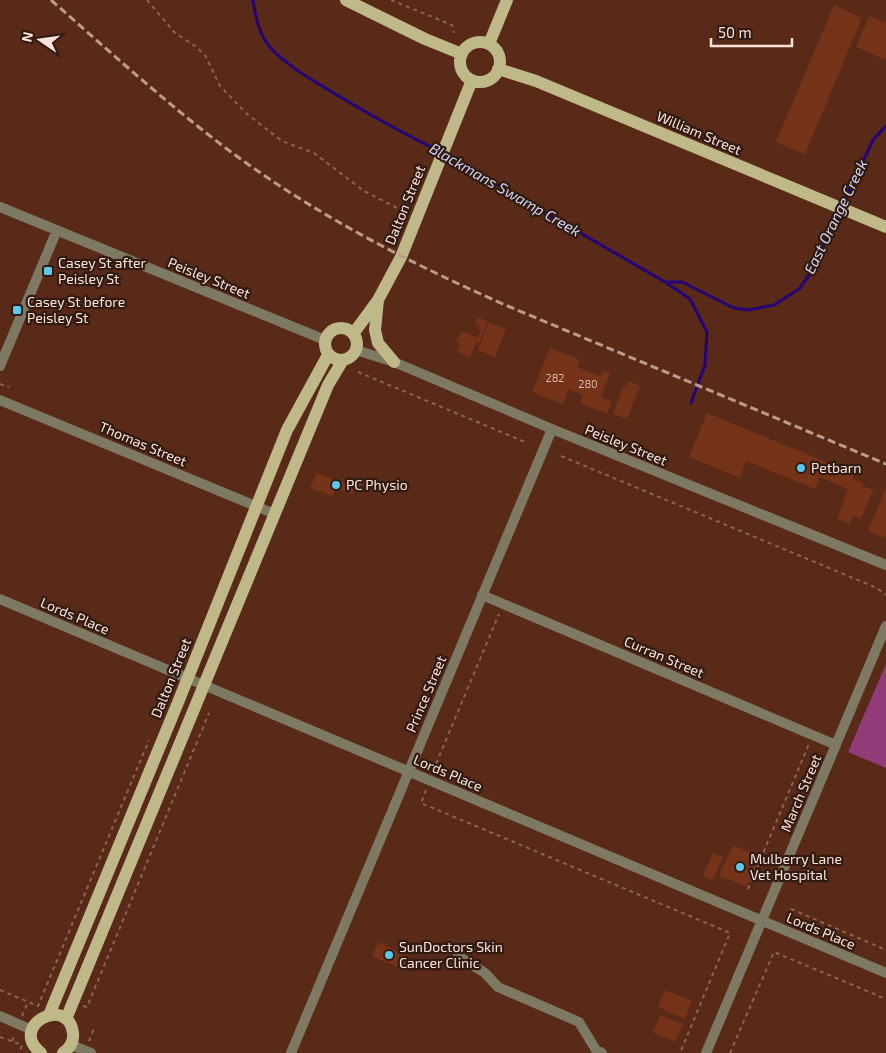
<svg xmlns="http://www.w3.org/2000/svg" width="886" height="1053" font-family="'Exo 2',sans-serif">
	<style>
		.green { fill: #913c78 }
		.lines { fill: none; stroke-linecap: round; stroke-linejoin: round }
		.stream { stroke: #240278; stroke-width: 3 }
		.building { fill: #75331a }
		.path { stroke: #8c6454; stroke-width: 2; stroke-dasharray: 4 4; stroke-linecap: butt }
		.minor { stroke: #7d7963; stroke-width: 10 }
		.major { stroke: #bfb889; stroke-width: 12 }
		.rail { stroke: #bc9a8d; stroke-width: 3; stroke-dasharray: 8 4; stroke-linecap: butt }
		.poi-dot { fill: #5cc7e8; stroke: #301a12; stroke-width: 2 }
		.labels { text-anchor: middle; stroke-width: 4.5; stroke-linejoin: round; paint-order: stroke }
		.number-label { font-size: 11px; fill: #dab7aa }
		.street-label { font-size: 14px; fill: #fce3da; stroke: #301a12 }
		.poi-label { font-size: 14px; fill: #fce3da; stroke: #301a12; text-anchor: start }
		.water-label { font-size: 15px; font-style: italic; fill: #d2d5f2; stroke: #301a12 }
	</style>
	<rect width="100%" height="100%" fill="#592a18"/>
	<path class="green" d="M886,664V768L848,752Z"/>
	<g class="lines">
		<path class="stream" d="M253,0C255,15 259,34 269,46C283,63 309,78 327,89C365,112 402,133 441,152
			M446,155L665,282L690,299L707,332L705,365L691,403
			M842,206L873,140L886,126
			M667,282H682L734,308L749,310L774,305L799,289L810,274L839,211"/>
	</g>
	<path class="building" d="M834,5L862,18L805,154L776,142Z
		M869,16L886,23V60L856,47Z
		M478,317L488,322L479,343L476,342L470,357L457,352L461,344L456,342L462,331L476,337V341L481,330L478,329L480,325L475,323Z
		M489,322L506,329L495,357L478,350Z
		M550,348L580,360L577,367L600,376L603,370L610,373L601,397L612,401L607,414L580,403L583,395L568,389L563,404L532,392Z
		M628,381L640,386L627,419L613,414L624,385L626,386Z
		M707,413L855,474L851,482L854,479L863,483L862,486L873,490L861,519L853,516L850,524L837,519L848,489L820,477L815,489L746,461L740,478L689,457Z
		M317,473L345,483L347,477L362,483L359,490L354,488L352,494L336,488L332,496L310,488Z
		M886,488V538L868,531Z
		M733,845L760,857L747,887L719,876Z
		M713,853L723,857L713,880L703,876Z
		M378,942L409,956L405,965L400,963L398,967L372,956Z
		M665,990L692,1001L685,1019L658,1007Z
		M660,1015L683,1024L675,1042L653,1032Z"/>
	<g class="lines">
		<path class="path" d="M147,0L175,33L195,46L205,55L220,86L247,114L282,141L314,153L364,191L403,211
			M391,0L452,25L454,33
			M358,372L525,442
			M0,384L9,387
			M561,456L877,588L886,595
			M433,771L499,614
			M426,790L421,803L730,933L680,1053
			M748,889L809,744
			M791,909L886,950
			M0,990L38,1006L149,740
			M83,1006L87,1007L209,713
			M22,1016L28,1002
			M0,1037L22,1045L19,1053
			M12,1041L15,1034
			M89,1041L94,1028
			M730,1053L774,952L886,999"/>
		<path class="minor" d="M0,207L325,340
			M356,350L394,362L552,429L886,565
			M0,366L57,230
			M0,400L275,514
			M482,595L836,745
			M0,599L886,973
			M458,956L485,973L498,987L579,1022L596,1050L602,1053
			M0,1016L32,1030
			M71,1045L91,1053
			M291,1053L552,429
			M706,1053L886,626"/>
		<path class="major" d="M346,0L425,39L462,54
			M460 62a20 20 0 1 1 40 0a20 20 0 1 1-40 0Z
			M489,44L507,0
			M498,69L536,81L886,227
			M378,300L375,330L378,343L394,362
			M325 344a16 16 0 1 1 32 0a16 16 0 1 1-32 0Z
			M353,334L378,300L401,257L472,80
			M49,1015L179,700L287,430L328,355
			M66,1019L328,385L343,360
			M41,1053C7,1026 68,994 73,1033C74,1041 70,1048 63,1053"/>
		<path class="rail" d="M51,0C109,51 166,103 227,149C314,214 411,264 510,307L886,464"/>
	</g>
	<g class="poi-dot">
		<rect x="43" y="266" width="10" height="10" rx="2.5"/>
		<rect x="12" y="305" width="10" height="10" rx="2.5"/>
		<circle cx="801" cy="468" r="5"/>
		<circle cx="336" cy="485" r="5"/>
		<circle cx="740" cy="867" r="5"/>
		<circle cx="389" cy="955" r="5"/>
	</g>
	<g class="labels">
		<g class="number-label">
			<text x="555" y="382">282</text>
			<text x="588" y="388">280</text>
		</g>
		<g class="street-label">
			<text transform="translate(699 133) rotate(23)" y="5">William Street</text>
			<text transform="translate(405 205) rotate(-68)" y="5">Dalton Street</text>
			<text transform="translate(209 278) rotate(22)" y="5">Peisley Street</text>
			<text transform="translate(143 444) rotate(23)" y="5">Thomas Street</text>
			<text transform="translate(626 445) rotate(22)" y="5">Peisley Street</text>
			<text transform="translate(75 616) rotate(23)" y="5">Lords Place</text>
			<text transform="translate(664 657) rotate(23)" y="5">Curran Street</text>
			<text transform="translate(171 678) rotate(-68)" y="5">Dalton Street</text>
			<text transform="translate(426 694) rotate(-67)" y="5">Prince Street</text>
			<text transform="translate(448 773) rotate(23)" y="5">Lords Place</text>
			<text transform="translate(801 793) rotate(-67)" y="5">March Street</text>
			<text transform="translate(821 931) rotate(23)" y="5">Lords Place</text>
		</g>
		<g class="poi-label">
			<text x="58" y="268">Casey St after<tspan x="58" dy="16">Peisley St</tspan></text>
			<text x="27" y="307">Casey St before<tspan x="27" dy="16">Peisley St</tspan></text>
			<text x="811" y="473">Petbarn</text>
			<text x="346" y="490">PC Physio</text>
			<text x="750" y="864">Mulberry Lane<tspan x="750" dy="16">Vet Hospital</tspan></text>
			<text x="399" y="952">SunDoctors Skin<tspan x="399" dy="16">Cancer Clinic</tspan></text>
		</g>
		<g class="water-label">
			<text transform="translate(505 190) rotate(30)" y="5">Blackmans Swamp Creek</text>
			<text transform="translate(836 217) rotate(-64)" y="5">East Orange Creek</text>
		</g>
	</g>
	<g transform="translate(40 40) rotate(283)" stroke="#301a12" stroke-width="4" paint-order="stroke">
	<path d="M0-4L9 19L0 12L-9 19Z" fill="#fce3da"/>
	<text y="-8" font-size="14" font-weight="bold" text-anchor="middle" fill="#fce3da">N</text>
	</g>
	<path d="M711 38v8h81v-8" fill="none" stroke="#fce3da" stroke-width="2.5"/>
	<text x="718" y="38" font-size="15" fill="#fce3da" stroke="#301a12" stroke-width="4" paint-order="stroke">50 m</text>
</svg>
